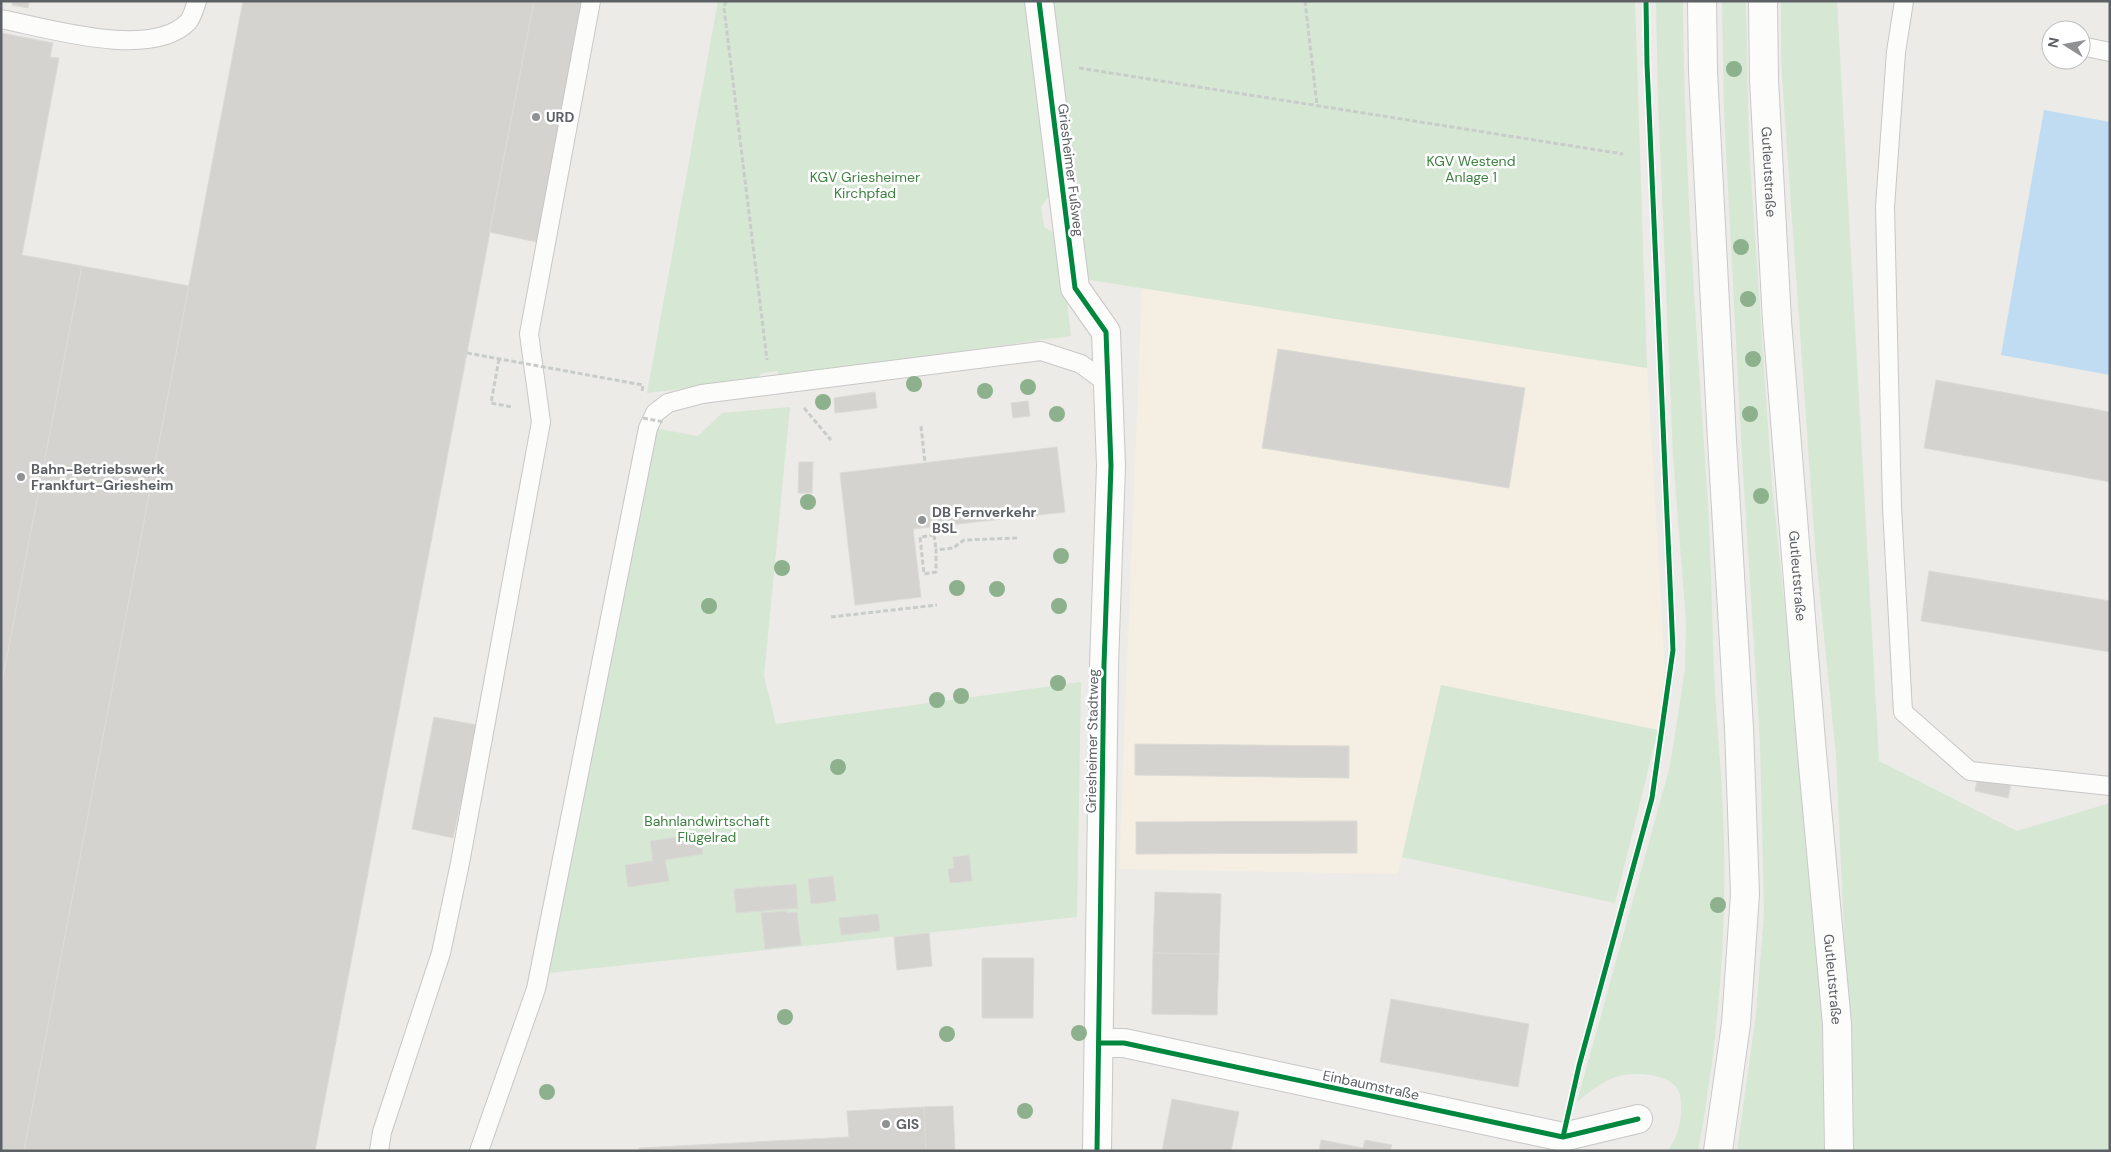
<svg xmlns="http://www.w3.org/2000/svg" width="2111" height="1152" font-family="'DM Sans',sans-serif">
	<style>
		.commercial { fill: #f4efe2 }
		.green { fill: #d6e7d4 }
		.water { fill: #bfdcf2 }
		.building { fill: #d4d3d0; stroke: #dbdad6 }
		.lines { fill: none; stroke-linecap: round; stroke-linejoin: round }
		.service-casing { stroke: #c8c7c7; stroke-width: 20 }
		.minor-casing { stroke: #c8c7c7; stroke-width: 30 }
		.secondary-casing { stroke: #c8c9c9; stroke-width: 30 }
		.path { stroke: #c9cdca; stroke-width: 3; stroke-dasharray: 5 2.5; stroke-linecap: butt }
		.service { stroke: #fcfcfb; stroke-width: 18 }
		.minor { stroke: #fcfcfb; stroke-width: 28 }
		.secondary { stroke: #fcfcfb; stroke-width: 28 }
		.path-bridge { stroke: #c9cdca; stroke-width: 3; stroke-dasharray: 5 2.5; stroke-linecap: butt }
		.cycleway-casing { stroke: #fff; stroke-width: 8 }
		.cycleway { stroke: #00873e; stroke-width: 5 }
		.tree { fill: #8cb18c }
		.poi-dot { fill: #8f9192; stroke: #fff; stroke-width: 2 }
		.labels { text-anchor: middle; stroke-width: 5; stroke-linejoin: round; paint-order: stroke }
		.poi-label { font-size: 14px; font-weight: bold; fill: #5d6064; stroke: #fff; text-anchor: start }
		.park-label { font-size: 14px; fill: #3e8241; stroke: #fff }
		.street-label { font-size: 14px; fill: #5d6064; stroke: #fff }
	</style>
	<rect width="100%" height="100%" fill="#ecebe7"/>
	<path class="commercial" d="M1142,288L1647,368L1665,670L1658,730L1441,685L1398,874L1119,869Z"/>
	<path class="green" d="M718,1H1031L1053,191L1041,207L1044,227L1059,236L1071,336L780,376L777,371L761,373L757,380L647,393Z
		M1050,1H1635L1647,368L1084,279Z
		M1656,1H1683C1684,169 1697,337 1708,504C1711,560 1712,616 1714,672C1716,718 1721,764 1723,811C1728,924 1719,1039 1698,1151H1667C1676,1140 1681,1126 1681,1111C1681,1106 1681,1097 1679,1092C1672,1073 1632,1071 1616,1077C1601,1082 1589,1092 1577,1102L1670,766L1685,669L1686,622L1673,456L1658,101Z
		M1722,1H1746L1749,147L1772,485L1799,742L1822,1022L1824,1151H1737L1756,1014L1764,913L1760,742L1741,438L1724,112Z
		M1781,1H1837L1879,761L2017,831L2110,803V1151H1854L1836,756L1815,546L1781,62Z
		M790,407L764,676L776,724L1081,682L1077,917L549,973L654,428L698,436L722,413Z
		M1441,685L1658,730L1615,903L1402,857Z"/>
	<path class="water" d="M2044,110L2110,122V375L2001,355Z"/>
	<path class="building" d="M12,1H29L28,8L12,5Z
		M243,1H534L315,1151H24Z
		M534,1H583L537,242L489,232Z
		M1,33L53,43L50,57L59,58L22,255L82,266L1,687Z
		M82,266L189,286L24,1151H1V687Z
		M1278,349L1525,388L1509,488L1262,448Z
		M1936,380L2110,412V482L1924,448Z
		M875,392L877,408L835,413L834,398Z
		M1028,401L1030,416L1013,418L1011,403Z
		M1057,447L1065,512L913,529L921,597L855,605L840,473Z
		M799,462H813L812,493H798Z
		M1929,571L2110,601V652L1921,621Z
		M434,717L476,725L466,775L473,776L467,803L461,802L453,838L412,829Z
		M1135,744L1349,746V778L1135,775Z
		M1978,777L2011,784L2008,798L1975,791Z
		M1357,821V853L1136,854V822Z
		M700,834L703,854L665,860L669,881L628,887L625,865L653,861L650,841Z
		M969,855L972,881L950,883L948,869L954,868L953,857Z
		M833,876L836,901L811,904L808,879Z
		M796,884L798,908L736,913L734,889Z
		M1155,892L1221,894L1219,954L1153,953Z
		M787,911V913L797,912L801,945L765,949L761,913Z
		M878,914L880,931L841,935L839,918Z
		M929,933L932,966L897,970L894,937Z
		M1153,953L1219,954L1217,1015L1152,1014Z
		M982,958H1034L1033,1018H982Z
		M1391,999L1529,1024L1518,1087L1380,1062Z
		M1172,1099L1239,1112L1231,1151H1162Z
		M953,1106L955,1151H926L924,1107Z
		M924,1107L926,1151H639V1148L849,1137L847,1111Z
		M1321,1140L1363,1148L1365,1140L1392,1145L1390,1151H1319Z"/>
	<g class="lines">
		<defs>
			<path id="service" d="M1904,1L1896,52L1885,207L1892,507L1903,712L1970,771L2110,786
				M1,19C47,28 151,60 188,22C192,18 195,7 197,1
				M2081,46L2110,52
				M379,1151L382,1132L441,953L460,863L541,422L529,334L591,1
				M479,1151L536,989L648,428L655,413L668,403L702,394L1041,351L1081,364L1108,384"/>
			<path id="minor" d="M1039,1L1075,288L1106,332L1111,466L1104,665L1097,1151
				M1099,1043H1124L1563,1137L1638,1119"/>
			<g id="secondary">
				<path d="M1702,1L1703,71L1722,440L1739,728L1745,894L1736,1024L1718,1151"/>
				<path id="s1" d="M1763,1L1764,80L1777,321L1812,754L1837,1024L1839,1151"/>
			</g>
		</defs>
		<use href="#service" class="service-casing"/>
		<use href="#minor" class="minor-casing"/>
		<use href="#secondary" class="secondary-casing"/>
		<path class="path" d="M726,1L724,8L767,360
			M1305,1L1317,105
			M1079,68L1623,154
			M499,359L491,403L512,407
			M804,408L831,440
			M921,426L925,463
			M933,527L934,535L920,537L924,574L936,572V550L953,548L964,540L1017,538
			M934,535L936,550
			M831,617L937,605"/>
		<use href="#service" class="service"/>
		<use href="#minor" class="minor"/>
		<use href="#secondary" class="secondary"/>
		<path class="path-bridge" d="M467,353L643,385L642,391
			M643,418L664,422"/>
		<defs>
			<path id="cycleway" d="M1039,1L1075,288L1106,332L1111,466L1104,665L1097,1151
				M1099,1043H1124L1563,1137L1638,1119
				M1563,1137L1579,1066L1652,798L1673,650L1647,64L1646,1"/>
		</defs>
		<use href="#cycleway" class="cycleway-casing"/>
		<use href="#cycleway" class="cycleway"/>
	</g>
	<g class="tree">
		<circle cx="1734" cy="69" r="8"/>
		<circle cx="1741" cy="247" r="8"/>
		<circle cx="1748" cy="299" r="8"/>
		<circle cx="1753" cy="359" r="8"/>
		<circle cx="914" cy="384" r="8"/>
		<circle cx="1028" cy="387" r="8"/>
		<circle cx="985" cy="391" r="8"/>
		<circle cx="823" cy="402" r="8"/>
		<circle cx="1057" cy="414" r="8"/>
		<circle cx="1750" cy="414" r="8"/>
		<circle cx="1761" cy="496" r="8"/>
		<circle cx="808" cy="502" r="8"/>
		<circle cx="1061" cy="556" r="8"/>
		<circle cx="782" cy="568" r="8"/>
		<circle cx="957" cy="588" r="8"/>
		<circle cx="997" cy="589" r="8"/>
		<circle cx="709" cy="606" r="8"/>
		<circle cx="1059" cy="606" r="8"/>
		<circle cx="1058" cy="683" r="8"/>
		<circle cx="961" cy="696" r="8"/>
		<circle cx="937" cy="700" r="8"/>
		<circle cx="838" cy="767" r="8"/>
		<circle cx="1718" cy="905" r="8"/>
		<circle cx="785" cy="1017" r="8"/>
		<circle cx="1079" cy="1033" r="8"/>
		<circle cx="947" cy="1034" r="8"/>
		<circle cx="547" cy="1092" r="8"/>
		<circle cx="1025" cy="1111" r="8"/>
	</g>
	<g class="poi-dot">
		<circle cx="536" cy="117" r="5"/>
		<circle cx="21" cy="477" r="5"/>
		<circle cx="922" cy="520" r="5"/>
		<circle cx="886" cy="1124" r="5"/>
	</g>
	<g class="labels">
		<g class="poi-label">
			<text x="546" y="122">URD</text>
			<text x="31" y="474">Bahn-Betriebswerk<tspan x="31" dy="16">Frankfurt-Griesheim</tspan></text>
			<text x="932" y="517">DB Fernverkehr<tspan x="932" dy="16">BSL</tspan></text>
			<text x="896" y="1129">GIS</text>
		</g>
		<g class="park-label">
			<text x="1471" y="166">KGV Westend<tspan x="1471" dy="16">Anlage 1</tspan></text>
			<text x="865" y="182">KGV Griesheimer<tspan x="865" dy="16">Kirchpfad</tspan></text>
			<text x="707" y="826">Bahnlandwirtschaft<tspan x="707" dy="16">Flügelrad</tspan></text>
		</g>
		<g class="street-label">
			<text transform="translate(1071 170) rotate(83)" y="5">Griesheimer Fußweg</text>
			<text dy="5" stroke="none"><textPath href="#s1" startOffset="171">Gutleutstraße</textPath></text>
			<text dy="5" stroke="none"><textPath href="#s1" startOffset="576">Gutleutstraße</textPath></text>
			<text transform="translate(1092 741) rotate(-89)" y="5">Griesheimer Stadtweg</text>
			<text dy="5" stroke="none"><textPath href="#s1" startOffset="981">Gutleutstraße</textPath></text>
			<text transform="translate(1371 1085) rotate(12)" y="5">Einbaumstraße</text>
		</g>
	</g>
	<rect width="2111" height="1152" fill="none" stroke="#5d6064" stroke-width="5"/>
	<g transform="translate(2066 45) rotate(281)"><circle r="24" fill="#ffffff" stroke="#bebfc1"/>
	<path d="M0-4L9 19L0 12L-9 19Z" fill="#8f9192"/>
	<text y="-8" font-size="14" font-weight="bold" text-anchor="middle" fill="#5d6064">N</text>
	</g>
</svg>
